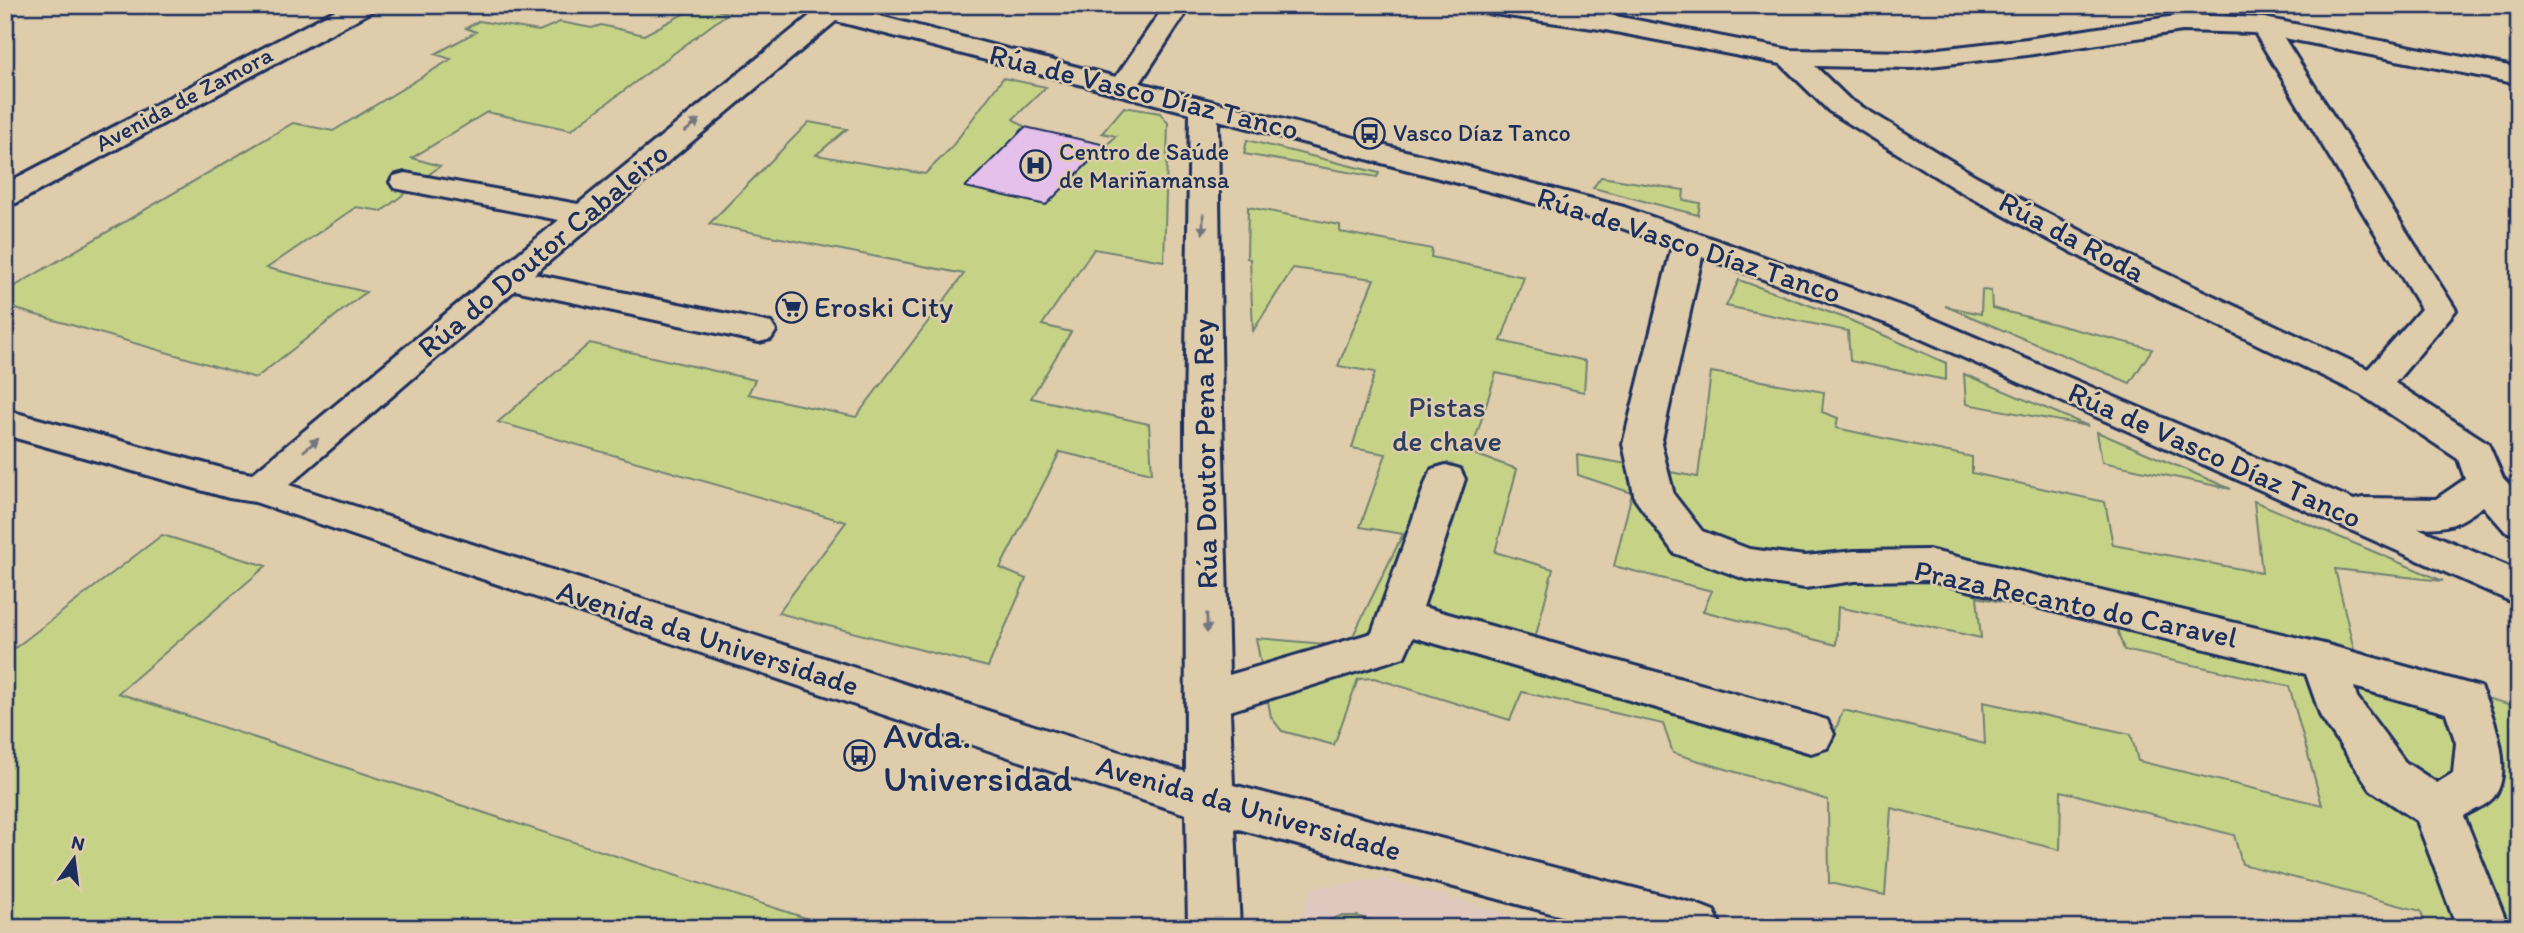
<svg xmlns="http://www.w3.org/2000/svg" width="2524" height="933" font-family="Itim,sans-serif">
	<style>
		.built { fill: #e0c8be }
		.green { fill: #c6d387; stroke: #708172; stroke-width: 2 }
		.building { fill: #e4c0eb; stroke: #1b2f5e; stroke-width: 2 }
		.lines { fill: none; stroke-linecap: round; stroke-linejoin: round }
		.minor-casing { stroke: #1b2f5e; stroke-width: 6 }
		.minor { fill: #deccaa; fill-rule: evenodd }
		.oneway { fill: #737680 }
		.labels { text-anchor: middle; stroke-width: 5; stroke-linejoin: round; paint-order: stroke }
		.far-street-label { font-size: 24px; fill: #1b2f5e; stroke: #deccaa }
		.far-poi-label { font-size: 24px; fill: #1b2f5e; stroke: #deccaa; text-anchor: start }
		.street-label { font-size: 30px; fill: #1b2f5e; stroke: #deccaa }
		.poi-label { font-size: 30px; fill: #1b2f5e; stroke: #deccaa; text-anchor: start }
		.park-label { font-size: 30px; fill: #2c3f62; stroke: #deccaa }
		.near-poi-label { font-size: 37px; fill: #1b2f5e; stroke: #deccaa; text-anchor: start }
	</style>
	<rect width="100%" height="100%" fill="#deccaa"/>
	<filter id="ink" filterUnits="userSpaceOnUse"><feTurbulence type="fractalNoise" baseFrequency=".0143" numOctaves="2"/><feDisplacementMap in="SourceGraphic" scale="14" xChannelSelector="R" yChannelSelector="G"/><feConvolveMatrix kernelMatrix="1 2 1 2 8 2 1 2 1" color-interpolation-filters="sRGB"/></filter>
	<g filter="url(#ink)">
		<path class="built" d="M1386,879L1553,928H1297L1312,887Z"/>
		<path class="green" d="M700,5L728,13L571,130L487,112L412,158L440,166L382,211L356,207L267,268L366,292L256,378L5,306V292L293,123L333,131L451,59L435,54L476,32L466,28L479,21L539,31L560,22L592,28L601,25L644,35Z
			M1003,78L1046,87L1013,119L1025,127L966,187L1046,205L1116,136L1102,133L1124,107L1160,113L1168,123L1164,261L1094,249L1042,325L1071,332L1031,398L1149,424L1152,473L1060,452L1000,568L1026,579L988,667L778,613L846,522L498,422L590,343L755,380L748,394L856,417L964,274L709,224L809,122L847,129L816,155L925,174L950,149Z
			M1247,140L1379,173L1377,177L1244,154Z
			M1601,177L1684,190L1683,200L1700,203L1698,215L1593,188Z
			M1248,207L1340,225V232L1432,249L1431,257L1524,277L1501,341L1586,361L1584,392L1496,373L1471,453L1517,469L1495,552L1553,569L1535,639L1684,677L1690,713L1828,750L1843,710L1985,744L1983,702L2131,734L2138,761L2322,805L2289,686L2124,650L2116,626L1977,597L1981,638L1838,607L1836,645L1703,611L1712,591L1614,566L1632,493L1578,475L1577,455L1698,477L1711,372L1824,392L1822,412L1838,418L1836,428L1972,457V473L2105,502L2113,545L2262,573L2254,501L2443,581L2335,569L2357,663L2512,705L2519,716V928H2426L2421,911L2242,864L2234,835L2061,791L2060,850L1891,808L1885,895L1829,883L1828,800L1673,753L1663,724L1522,692L1510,720L1374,678L1358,679L1334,745L1282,731L1271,717L1256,638L1348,646L1403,534L1360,527L1386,454L1352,448L1375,372L1338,366L1374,279L1293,268L1253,331L1250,259L1247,258Z
			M1739,280L1845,318L1946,363V380L1850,361L1848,331L1726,306Z
			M1982,290L1991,291L1992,308L2152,349L2130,383L1945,306L1981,314Z
			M1964,374L2088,426L1966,404Z
			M2097,432L2231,489L2102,462Z
			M162,535L266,566L118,693L836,928H13L5,926V645L15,648Z
			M1340,916H1357L1397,928H1309Z"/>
		<path class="building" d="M1025,127L1106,145L1046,205L965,187Z"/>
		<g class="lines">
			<defs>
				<path id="minor" d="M345,5H378L374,10L16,203L5,205V184Z
					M793,5H837L1116,77L1165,5H1191L1140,83L1624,207L1912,310L2354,500L2363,498L2436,499L2465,479L2458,459L2360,394L2107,271L1954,188L1829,111L1781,64L1600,29L1486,13L1477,10L1473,5H1543L1600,13L1790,50L1912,52L2027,39L2182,15L2264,18L2519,68V84L2284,38L2456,310L2395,383L2488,443L2503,478L2519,495V535L2505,531L2483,506C2457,525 2450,528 2418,528L2519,571V605L1888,324L1702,257L1661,444L1674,495L1702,531L1749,549L1805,556L1855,551L1928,550L2324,644L2480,687C2493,713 2516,774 2492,799C2485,806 2472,811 2464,816L2509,928H2457L2417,821L2371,790L2321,717L2306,674L1928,580L1855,581L1805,588L1745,579L1674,553L1635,499L1623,444L1672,246L1602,221L1218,120L1222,414L1229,675L1372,633L1427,479L1432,469L1446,465L1460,469L1465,479L1423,607L1811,715L1827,720L1834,734L1827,748L1811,753L1413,637L1404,657L1230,711L1233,785L1696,904L1714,911L1722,928H1606L1235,828L1240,928H1188L1186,814L1044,769L255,502L229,498L5,435V410L229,470L252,474L559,220L394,188L390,182L394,176L405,173L578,204L812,14L797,10ZM836,21L1190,113L1185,414L1186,772L1044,729L289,485L515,290L759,342L771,339L776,331L771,323L534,274ZM2182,31L2255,33L2421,309L2368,369L2131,257L1976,176L1849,99L1815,66L1912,68L2027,55ZM2354,687L2446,713L2456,743L2453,773L2437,783L2405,762L2357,697Z"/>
			</defs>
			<use href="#minor" class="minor-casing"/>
			<use href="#minor" class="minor"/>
		</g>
		<defs><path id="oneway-solid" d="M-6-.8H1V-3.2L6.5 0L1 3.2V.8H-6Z" transform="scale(1.75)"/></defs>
		<g class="oneway">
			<use href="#oneway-solid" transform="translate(692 126) rotate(-39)"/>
			<use href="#oneway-solid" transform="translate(1203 224) rotate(91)"/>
			<use href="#oneway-solid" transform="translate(311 445) rotate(-40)"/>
			<use href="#oneway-solid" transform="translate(1207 623) rotate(89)"/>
		</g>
	</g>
	<defs>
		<symbol id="bus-ring" viewBox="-11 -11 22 22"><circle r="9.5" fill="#deccaa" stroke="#1b2f5e" stroke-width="1.5"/><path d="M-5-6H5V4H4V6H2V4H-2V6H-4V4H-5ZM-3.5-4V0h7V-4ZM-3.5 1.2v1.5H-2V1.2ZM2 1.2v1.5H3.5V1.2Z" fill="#1b2f5e"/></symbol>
		<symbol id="hospital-ring" viewBox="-11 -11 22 22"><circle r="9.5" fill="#deccaa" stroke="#1b2f5e" stroke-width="1.5"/><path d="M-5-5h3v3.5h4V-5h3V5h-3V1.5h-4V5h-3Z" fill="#1b2f5e"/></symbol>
		<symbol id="supermarket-ring" viewBox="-11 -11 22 22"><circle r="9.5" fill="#deccaa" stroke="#1b2f5e" stroke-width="1.5"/><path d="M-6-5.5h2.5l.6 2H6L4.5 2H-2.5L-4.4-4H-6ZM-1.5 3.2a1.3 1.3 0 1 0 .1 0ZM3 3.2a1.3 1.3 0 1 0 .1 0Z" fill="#1b2f5e"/></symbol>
	</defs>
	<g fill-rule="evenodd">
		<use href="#bus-ring" x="1352" y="116" width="35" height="35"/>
		<use href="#hospital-ring" x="1018" y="148" width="35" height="35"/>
		<use href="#supermarket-ring" x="774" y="290" width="35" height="35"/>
		<use href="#bus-ring" x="842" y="738" width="35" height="35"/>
	</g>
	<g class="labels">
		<g class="far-street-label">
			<text transform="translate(184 99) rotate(-28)" y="8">Avenida de Zamora</text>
		</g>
		<g class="far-poi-label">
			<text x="1393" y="141">Vasco Díaz Tanco</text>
			<text x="1059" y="160">Centro de Saúde<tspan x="1059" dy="28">de Mariñamansa</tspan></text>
		</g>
		<g class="street-label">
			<text transform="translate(1144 92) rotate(14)" y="10">Rúa de Vasco Díaz Tanco</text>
			<text transform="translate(2072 237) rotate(28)" y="10">Rúa da Roda</text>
			<text transform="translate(1689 245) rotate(18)" y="10">Rúa de Vasco Díaz Tanco</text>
			<text transform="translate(543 250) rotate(-40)" y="10">Rúa do Doutor Cabaleiro</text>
			<text transform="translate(1205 454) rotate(-91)" y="10">Rúa Doutor Pena Rey</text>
			<text transform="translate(2215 455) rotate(24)" y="10">Rúa de Vasco Díaz Tanco</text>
			<text transform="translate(2076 604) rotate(12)" y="10">Praza Recanto do Caravel</text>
			<text transform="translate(708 638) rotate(18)" y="10">Avenida da Universidade</text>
			<text transform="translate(1249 808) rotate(16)" y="10">Avenida da Universidade</text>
		</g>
		<g class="poi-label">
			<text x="814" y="317">Eroski City</text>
		</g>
		<g class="park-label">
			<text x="1447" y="417">Pistas<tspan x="1447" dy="34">de chave</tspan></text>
		</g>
		<g class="near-poi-label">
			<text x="883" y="748">Avda.<tspan x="883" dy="43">Universidad</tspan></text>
		</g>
	</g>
	<rect width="2524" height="933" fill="none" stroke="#deccaa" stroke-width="28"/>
	<rect x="14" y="14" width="2496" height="905" fill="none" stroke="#1b2f5e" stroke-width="2.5" filter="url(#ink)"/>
	<g transform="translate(74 859) rotate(14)" stroke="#deccaa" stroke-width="5" paint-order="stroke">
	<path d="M0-5L12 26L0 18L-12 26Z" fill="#1b2f5e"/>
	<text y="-10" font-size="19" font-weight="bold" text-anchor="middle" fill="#1b2f5e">N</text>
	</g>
</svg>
